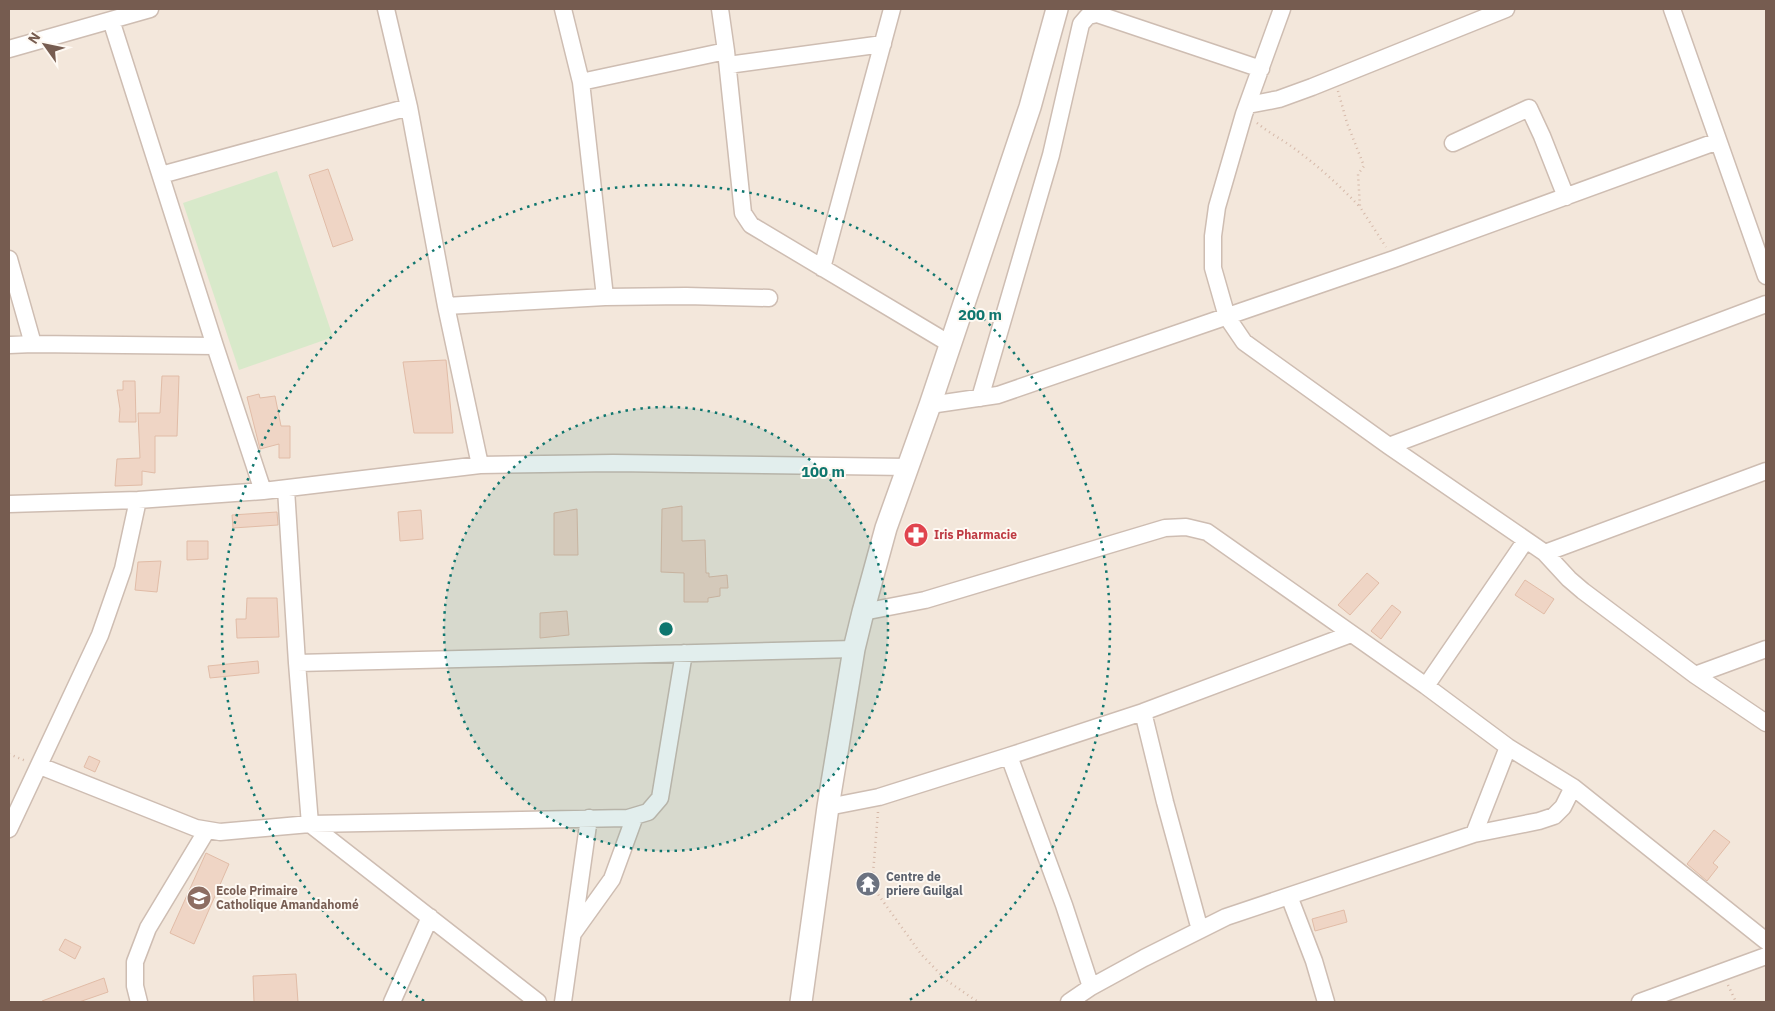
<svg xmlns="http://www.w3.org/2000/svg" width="1775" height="1011" font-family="'IBM Plex Sans',sans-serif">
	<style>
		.residential { fill: #f3e7db }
		.green { fill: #d8e9ca }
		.building { fill: #efd5c5; stroke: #e1bca7 }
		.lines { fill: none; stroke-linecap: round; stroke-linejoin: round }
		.minor-casing { stroke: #cebdb2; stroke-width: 19 }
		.tertiary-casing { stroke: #cebdb2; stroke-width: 24 }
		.path { stroke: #d5b8a8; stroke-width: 2.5; stroke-dasharray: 1 4; stroke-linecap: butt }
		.minor { stroke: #fff; stroke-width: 16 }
		.tertiary { stroke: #fff; stroke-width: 21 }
		.ring { fill: none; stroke: #0f766e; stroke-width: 2.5; stroke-dasharray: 2.5 5 }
		.labels { text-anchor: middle; stroke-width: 4; stroke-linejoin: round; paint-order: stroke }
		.health-label { font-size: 12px; font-weight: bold; fill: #be3a42; stroke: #fef9f3; text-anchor: start }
		.worship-label { font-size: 12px; font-weight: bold; fill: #5b616d; stroke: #fef9f3; text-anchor: start }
		.education-label { font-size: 12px; font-weight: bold; fill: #785e54; stroke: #fef9f3; text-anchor: start }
		.centre { fill: #0f766e; stroke: #fef9f3; stroke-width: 2.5 }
		.ring-label { font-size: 15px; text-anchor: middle; font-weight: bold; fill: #0f766e; stroke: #fef9f3; stroke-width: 4; stroke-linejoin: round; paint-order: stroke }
	</style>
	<rect width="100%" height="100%" fill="#fcf5ec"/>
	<path class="residential" d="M9,9H1766V1002H9Z"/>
	<path class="green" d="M277,171L333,337L239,370L183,203Z"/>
	<path class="building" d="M328,169L353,240L333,247L309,175Z
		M446,360L453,433H414L403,362Z
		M162,376H179L177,436H155V473L142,471V485L115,486L117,459L140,458L138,413H160Z
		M123,381H135L136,422H119L120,409L117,390H123Z
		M259,394L260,398L275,396L281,426H290V458H279V444L260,449L247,397Z
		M682,506V541L705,540L706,573H709V577L727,575L728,588H720V596L708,598V602H684V573L661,572L662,509Z
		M577,509L578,555H554V513Z
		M421,510L423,539L400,541L398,512Z
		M277,512L278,525L233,528L232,515Z
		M187,541H208V559L187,560Z
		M161,561L157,592L135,590L138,562Z
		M1367,573L1379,583L1350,615L1338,605Z
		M1525,580L1554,599L1544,614L1515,595Z
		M247,598H277L279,637L237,638L236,619H246Z
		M1392,605L1401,612L1381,639L1371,631Z
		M567,611L569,635L540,638V613Z
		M258,661L259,673L210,678L208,666Z
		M89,756L100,761L95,772L84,767Z
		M1714,830L1730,842L1713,863L1718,867L1707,881L1687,864Z
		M206,853L229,864L194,944L170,933Z
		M1344,910L1347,922L1315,931L1312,919Z
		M65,939L81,947L75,959L59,950Z
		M296,974L298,1002H254L253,976Z
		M104,978L108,992L79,1002H42V1001Z"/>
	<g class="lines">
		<defs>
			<path id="minor" d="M386,9L409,107L446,306L480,465
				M563,9L581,82L605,297
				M720,9L726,51L743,213L751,225L950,344
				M1282,9L1244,114L1217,207L1213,236V268L1227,317L1244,342L1389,446L1545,553L1569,579L1583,591L1695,675L1766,723
				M1672,9L1766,276
				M111,20L215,346L263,491
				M9,49L150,9
				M728,65L883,44
				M581,82L726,51
				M1248,105L1279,99L1312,87L1506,9
				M1453,143L1529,108L1542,136L1566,197
				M161,175L409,107
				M9,259L33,344
				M822,268L892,9
				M446,306L605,297L686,296L769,298
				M9,345L33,344L215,346
				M980,398L1051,155L1081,24L1088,16L1097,14L1261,69
				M930,405L998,395L1394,259L1718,141
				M1389,446L1766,304
				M286,489L297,663L310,824L538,1002
				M9,504L138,500L263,491L480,465L613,463L908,467
				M1545,553L1766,471
				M863,612L925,600L1165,528L1186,527L1207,532L1426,686L1508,747L1573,787L1766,941
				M297,663L854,649
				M1695,675L1766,649
				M1426,686L1526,540
				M1143,712L1165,802L1200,930
				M1009,756L1064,905L1091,987
				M40,766L196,828L220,832L310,824L628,818L648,812L660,798L684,653
				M828,807L879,797L1009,756L1143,712L1351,634
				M9,829L100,635L123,569L138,500
				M1474,834L1508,747
				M1289,896L1314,961L1326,1002
				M574,932L612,879L635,816
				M139,1002L135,986V962L148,928L207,830
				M392,1002L430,917
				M563,1002L589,818
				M1069,1002L1091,987L1144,958L1226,917L1474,834L1539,821L1554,816L1563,807L1573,787
				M1640,1002L1766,956"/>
			<path id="tertiary" d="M801,1002L828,807L854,649L863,612L886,528L930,405L1030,107L1057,9"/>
		</defs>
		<use href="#minor" class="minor-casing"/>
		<use href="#tertiary" class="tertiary-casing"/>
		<path class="path" d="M1338,91L1347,123L1364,166L1358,174L1360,207L1386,247
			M1257,123C1269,133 1283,140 1295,149C1318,166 1339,185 1359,206
			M9,754L26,761
			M878,812L872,886L921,954L946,980L978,1002
			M1728,985L1736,1002"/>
		<use href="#minor" class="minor"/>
		<use href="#tertiary" class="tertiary"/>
	</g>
	<circle cx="666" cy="629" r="222" fill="#0f766e" fill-opacity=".12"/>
	<g class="ring">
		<circle cx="666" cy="629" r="222"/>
		<path d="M424 1001A444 444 0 1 1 908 1001"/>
	</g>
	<defs>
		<symbol id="pharmacy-disc" viewBox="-11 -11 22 22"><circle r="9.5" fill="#e0444e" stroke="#fef9f3"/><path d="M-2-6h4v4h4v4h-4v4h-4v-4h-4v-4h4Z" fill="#fff"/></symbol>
		<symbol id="temple-disc" viewBox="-11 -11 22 22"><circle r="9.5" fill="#6b7280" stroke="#fef9f3"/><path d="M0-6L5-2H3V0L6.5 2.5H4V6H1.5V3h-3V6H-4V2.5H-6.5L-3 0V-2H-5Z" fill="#fff"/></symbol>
		<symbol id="school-disc" viewBox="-11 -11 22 22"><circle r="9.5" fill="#8d6e63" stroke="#fef9f3"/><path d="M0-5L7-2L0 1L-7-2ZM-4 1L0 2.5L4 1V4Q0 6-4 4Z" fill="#fff"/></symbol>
	</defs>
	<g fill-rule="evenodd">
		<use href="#pharmacy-disc" x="902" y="521" width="28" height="28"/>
		<use href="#temple-disc" x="854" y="870" width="28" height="28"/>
		<use href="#school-disc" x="185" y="884" width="28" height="28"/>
	</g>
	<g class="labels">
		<g class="health-label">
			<text x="934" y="539">Iris Pharmacie</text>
		</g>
		<g class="worship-label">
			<text x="886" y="881">Centre de<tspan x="886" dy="14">priere Guilgal</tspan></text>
		</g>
		<g class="education-label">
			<text x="216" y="895">Ecole Primaire<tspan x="216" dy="14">Catholique Amandahomé</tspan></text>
		</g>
	</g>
	<circle cx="666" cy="629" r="8" class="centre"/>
	<g class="ring-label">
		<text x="980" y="320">200 m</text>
		<text x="823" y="477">100 m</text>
	</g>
	<rect width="1775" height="1011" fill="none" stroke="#765c50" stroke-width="20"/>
	<g transform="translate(45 45) rotate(303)" stroke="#fef9f3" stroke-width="4" paint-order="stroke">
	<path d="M0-4L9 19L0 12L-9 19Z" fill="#765c50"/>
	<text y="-8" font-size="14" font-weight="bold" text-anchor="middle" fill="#765c50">N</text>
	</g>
</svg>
